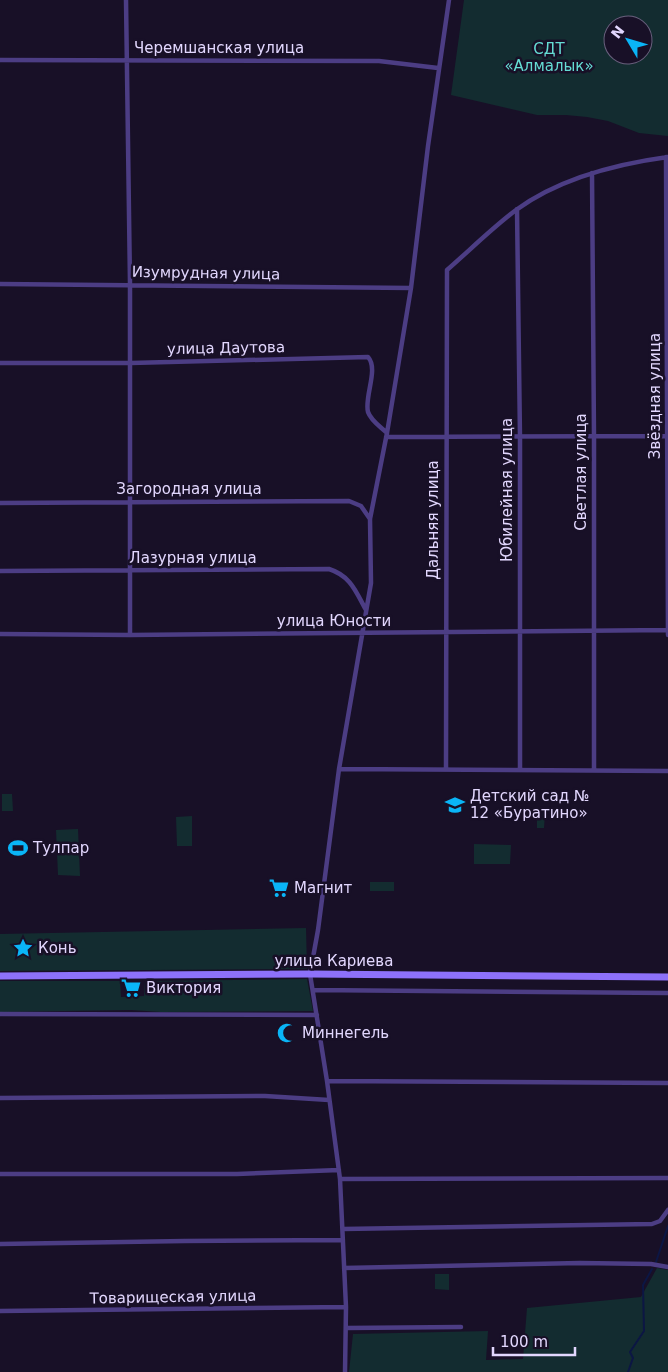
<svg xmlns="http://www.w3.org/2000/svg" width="668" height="1372" font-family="'DejaVu Sans',sans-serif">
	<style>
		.green { fill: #132c30; fill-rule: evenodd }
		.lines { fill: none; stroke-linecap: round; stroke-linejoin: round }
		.stream { stroke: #0c1644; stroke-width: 2 }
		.minor { stroke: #4c3d84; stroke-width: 4.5 }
		.secondary { stroke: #8d71fa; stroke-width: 7 }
		.labels { text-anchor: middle; stroke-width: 5; stroke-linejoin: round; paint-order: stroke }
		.street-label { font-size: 15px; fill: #e2d7fe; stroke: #181027 }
		.park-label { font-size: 15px; fill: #65dcd4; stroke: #181027 }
		.poi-label { font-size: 15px; fill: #e2d7fe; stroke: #181027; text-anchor: start }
	</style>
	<rect width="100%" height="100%" fill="#181027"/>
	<path class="green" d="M464,0H668V136L639,133L608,121L587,117L566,115H537L451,95ZM613,25H643V55H613Z
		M2,794H12L13,811H2Z
		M537,813H545L544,828H537Z
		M192,816V846H177L176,817Z
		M78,829L80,876L58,875L56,830Z
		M474,844L511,845L510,864H474Z
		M370,882H394V891H370Z
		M306,928L307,969L0,971V934Z
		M307,979L313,1011L161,1012L131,1010L0,1012V981H120L121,997L144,996L145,981Z
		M657,1268L668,1270V1372H349L353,1334L488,1331L486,1360L523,1359L527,1308L641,1297Z
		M435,1274H449V1290L435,1289Z"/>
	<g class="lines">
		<path class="stream" d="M656,1262L668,1226
			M628,1372L633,1358L630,1352L644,1331L643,1285L652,1269"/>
		<path class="minor" d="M126,0L130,284V635
			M0,60L379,61L438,68
			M666,157L668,635
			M592,173L594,437V770
			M517,209L520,438V770
			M0,284L411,288
			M0,363H131L368,357C379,369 364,397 368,412C371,421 381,427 387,433
			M386,437L668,436
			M0,503L349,501L361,506L370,519
			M0,571L329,569C351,576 356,592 366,610
			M0,634L130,635L668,630
			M339,769L668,771
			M446,769L447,270C470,250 492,228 516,210C560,178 616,164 668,157
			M313,990L668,993
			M0,1014L317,1015
			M327,1081L668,1083
			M0,1098L265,1096L329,1100
			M0,1174H237L339,1170
			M340,1179L668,1178
			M343,1229L652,1224L660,1221L668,1210
			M0,1244L185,1241L343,1240
			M344,1268L580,1263L651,1264L668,1267
			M0,1311L346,1307
			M346,1328L461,1327
			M345,1372L346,1307L340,1179L327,1081L310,974L318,930L339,769L371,583L370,519L387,433L411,288L428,146L449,0"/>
		<path class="secondary" d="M0,976L310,974L668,977"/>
	</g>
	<defs>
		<symbol id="school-bare" viewBox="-9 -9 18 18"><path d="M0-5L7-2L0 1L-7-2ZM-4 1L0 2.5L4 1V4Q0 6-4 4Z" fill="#0ab5f7" stroke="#181027" stroke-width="2.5" paint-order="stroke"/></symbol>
		<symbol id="stadium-bare" viewBox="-9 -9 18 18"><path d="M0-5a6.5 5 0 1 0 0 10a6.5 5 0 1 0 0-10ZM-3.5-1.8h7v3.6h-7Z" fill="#0ab5f7" stroke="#181027" stroke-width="2.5" paint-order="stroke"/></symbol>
		<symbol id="supermarket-bare" viewBox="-9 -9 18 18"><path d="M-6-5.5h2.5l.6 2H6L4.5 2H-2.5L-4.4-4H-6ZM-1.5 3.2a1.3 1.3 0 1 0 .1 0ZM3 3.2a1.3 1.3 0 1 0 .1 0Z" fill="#0ab5f7" stroke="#181027" stroke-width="2.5" paint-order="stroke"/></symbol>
		<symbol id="sight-bare" viewBox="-9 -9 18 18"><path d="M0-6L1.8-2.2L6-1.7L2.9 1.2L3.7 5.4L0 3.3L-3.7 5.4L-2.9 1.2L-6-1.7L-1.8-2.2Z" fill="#0ab5f7" stroke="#181027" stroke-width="2.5" paint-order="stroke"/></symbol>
		<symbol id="mosque-bare" viewBox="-9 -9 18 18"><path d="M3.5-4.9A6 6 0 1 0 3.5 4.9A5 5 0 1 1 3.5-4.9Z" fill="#0ab5f7" stroke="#181027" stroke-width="2.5" paint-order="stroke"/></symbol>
	</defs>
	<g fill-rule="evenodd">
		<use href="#school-bare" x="441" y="791" width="28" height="28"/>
		<use href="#stadium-bare" x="4" y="834" width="28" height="28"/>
		<use href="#supermarket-bare" x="265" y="874" width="28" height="28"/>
		<use href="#sight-bare" x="9" y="934" width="28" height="28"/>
		<use href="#supermarket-bare" x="117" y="974" width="28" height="28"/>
		<use href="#mosque-bare" x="273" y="1019" width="28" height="28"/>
	</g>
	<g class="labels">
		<g class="street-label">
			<text x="219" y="53">Черемшанская улица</text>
			<text transform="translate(206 273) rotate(1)" y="5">Изумрудная улица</text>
			<text transform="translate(226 348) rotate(-1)" y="5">улица Даутова</text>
			<text transform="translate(655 396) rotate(-90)" y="5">Звёздная улица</text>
			<text transform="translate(581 472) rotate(-90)" y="5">Светлая улица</text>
			<text x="189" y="494">Загородная улица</text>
			<text transform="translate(507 490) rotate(-90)" y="5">Юбилейная улица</text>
			<text transform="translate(433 520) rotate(-90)" y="5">Дальняя улица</text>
			<text x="193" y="563">Лазурная улица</text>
			<text x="334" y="626">улица Юности</text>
			<text x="334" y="966">улица Кариева</text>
			<text transform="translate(173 1297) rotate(-1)" y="5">Товарищеская улица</text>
		</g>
		<g class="park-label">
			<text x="549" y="54">СДТ<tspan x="549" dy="17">«Алмалык»</tspan></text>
		</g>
		<g class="poi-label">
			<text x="470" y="801">Детский сад №<tspan x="470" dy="17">12 «Буратино»</tspan></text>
			<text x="33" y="853">Тулпар</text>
			<text x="294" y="893">Магнит</text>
			<text x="38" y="953">Конь</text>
			<text x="146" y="993">Виктория</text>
			<text x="302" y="1038">Миннегель</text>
		</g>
	</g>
	<g transform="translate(628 40) rotate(308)"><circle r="24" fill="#181027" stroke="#69607d"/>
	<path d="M0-4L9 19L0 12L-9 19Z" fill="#0ab5f7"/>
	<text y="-8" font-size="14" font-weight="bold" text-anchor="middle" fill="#e2d7fe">N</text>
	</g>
	<path d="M493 1347v8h82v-8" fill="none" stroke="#e2d7fe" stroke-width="2.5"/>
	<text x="500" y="1347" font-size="15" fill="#e2d7fe" stroke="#181027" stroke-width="4" paint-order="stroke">100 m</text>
</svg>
